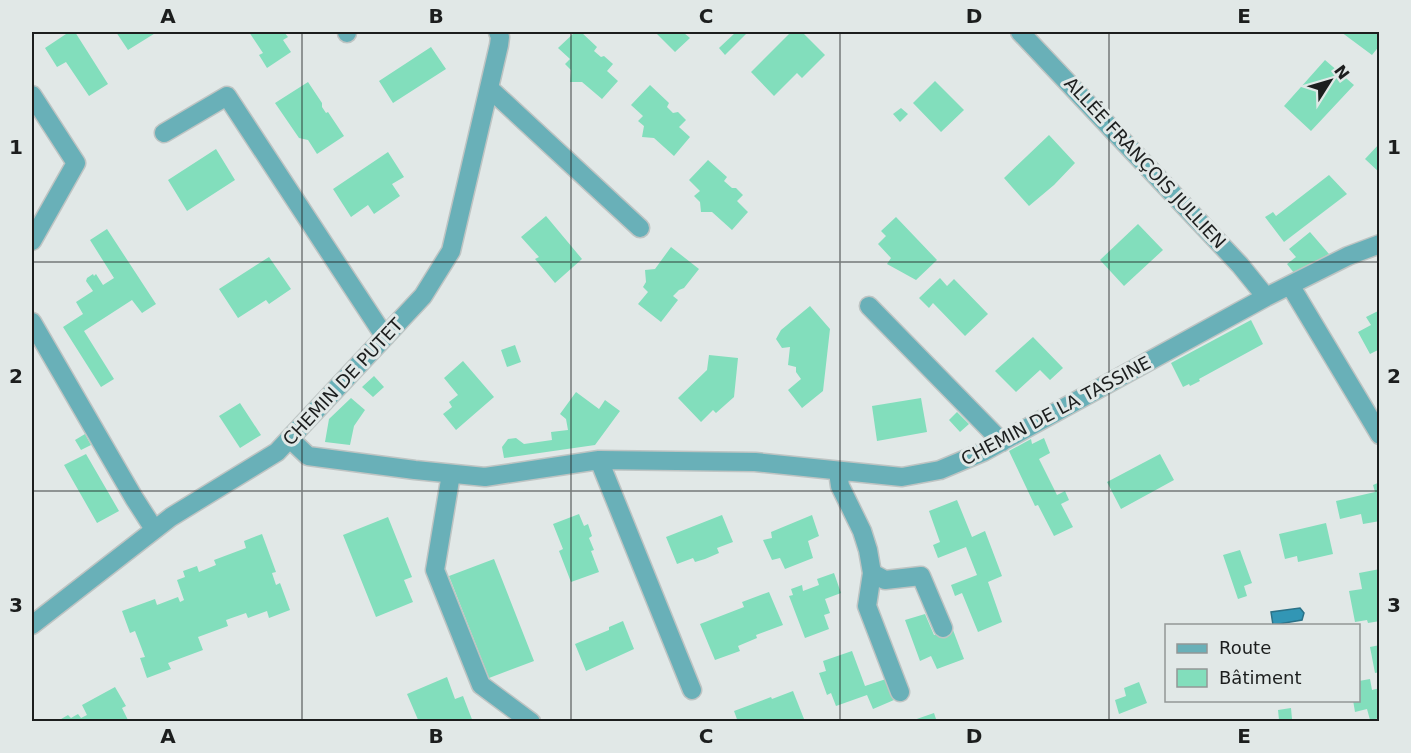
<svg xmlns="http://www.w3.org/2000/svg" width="1411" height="753" font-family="'DejaVu Sans',sans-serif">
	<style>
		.water { fill: #3296b5; stroke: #2b7288; stroke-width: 1.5 }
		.building { fill: #82debc }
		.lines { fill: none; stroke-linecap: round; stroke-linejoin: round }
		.minor-casing { stroke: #bec4c3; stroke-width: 21 }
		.minor { stroke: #69b0b8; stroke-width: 18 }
		.grid { fill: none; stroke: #1c1e1e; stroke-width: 1.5; stroke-opacity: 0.55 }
		.labels { text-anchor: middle; stroke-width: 6; stroke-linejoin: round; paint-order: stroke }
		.street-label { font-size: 18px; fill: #1c1e1e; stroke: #e1e8e7 }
		.neatline { fill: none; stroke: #1c1e1e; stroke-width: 2 }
		.grid-label { font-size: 20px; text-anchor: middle; font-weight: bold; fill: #1c1e1e }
	</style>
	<rect width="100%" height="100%" fill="#e1e8e7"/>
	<path class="water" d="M1300,608L1304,613L1302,620L1273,625L1271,612Z"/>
	<path class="building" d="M69,32H75L108,84L89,96L66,62L57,67L45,48Z
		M116,32H157L128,50Z
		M249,32H284L288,37L283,40L291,52L267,68L259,55L263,53Z
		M575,32H581L597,47L594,51L601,57L604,56L613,64L607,71L618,81L602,99L582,82H570L571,70L565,64L570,59L558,48Z
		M655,32H685L684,33L690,38L675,52Z
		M736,32H748L725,55L719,48Z
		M791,32H802L825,55L802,78L797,73L774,96L751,72Z
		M1341,32H1380V45L1372,55Z
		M431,47L446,69L393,103L379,81Z
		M1325,60L1354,85L1311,131L1284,106Z
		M935,81L964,110L941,132L913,103Z
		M308,82L322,103V107L326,113L328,112L344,136L317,154L308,140L299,138L275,103Z
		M650,85L669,103L667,107L673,113L678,112L686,120L679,127L690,137L674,156L654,138L642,137L644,126L638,121L643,116L631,105Z
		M901,108L908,114L900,122L893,114Z
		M1049,135L1075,163L1054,185L1029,206L1004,178Z
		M1380,143V173L1365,159Z
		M216,149L235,180L187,211L168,180Z
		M388,152L404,177L392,184L400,196L374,214L368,205L351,217L333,189Z
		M708,160L727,177L724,181L732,188H736L743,195L737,201L748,212L732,230L712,212H701L700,202L694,196L700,191L689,180Z
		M1329,175L1347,194L1284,242L1265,217L1273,212L1276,216Z
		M546,216L582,259L555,283L535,259L539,257L521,237Z
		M896,217L937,260L916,280L887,264L891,258L878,244L886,236L881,231Z
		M1138,224L1163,250L1124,286L1100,260Z
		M107,229L156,304L142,313L132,300L84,331L114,379L101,387L63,327L83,314L76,302L93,291L86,281L87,278L93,274L94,276L96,274L103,285L114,278L90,240Z
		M1310,232L1329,254L1294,273L1287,264L1296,257L1289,249Z
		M671,247L699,269L684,288L679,290L673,296L678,300L661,322L638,304L648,292L643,287L646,282L645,270L655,269Z
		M269,257L291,289L269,304L266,300L238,318L219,289Z
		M940,278L947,286L954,279L988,314L965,336L933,303L929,308L919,298Z
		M810,306L830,329L823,391L802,408L788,390L801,379L796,372V367L788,365L790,347L782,348L776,339L781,330Z
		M1380,310V349L1370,354L1358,332L1371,325L1366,317Z
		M1251,320L1263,344L1199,379L1200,381L1190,386L1189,384L1183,387L1171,363Z
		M1033,337L1063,368L1050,380L1040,370L1016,392L995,371Z
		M515,345L521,362L507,367L501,350Z
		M709,355L738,358L734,397L716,413L713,410L701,422L678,398L707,370Z
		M463,361L494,397L456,430L443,414L452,407L449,402L458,395L444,378Z
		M374,376L384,387L373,397L362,387Z
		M576,392L599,409L605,400L620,411L595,445L504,458L502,447L508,439L516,438L524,444L552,440L551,432L568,430L566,419L560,414Z
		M351,398L365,410L354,426L350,445L325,442L329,419Z
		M921,398L927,432L877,441L872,406Z
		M240,403L261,435L240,448L219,416Z
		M957,412L969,424L960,432L949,420Z
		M85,434L91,445L81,450L75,440Z
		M1044,438L1050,453L1039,459L1057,495L1065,491L1069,500L1061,504L1073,527L1054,536L1038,505L1035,506L1009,451L1031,439L1032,444Z
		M86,454L119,511L97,523L64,465Z
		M1160,454L1174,480L1121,509L1107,482Z
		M1380,482V521L1363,524L1361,514L1340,519L1336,501L1375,492L1373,485Z
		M957,500L972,537L985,531L1002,576L988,582L1002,622L978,632L962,593L955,596L951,585L977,575L966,547L938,558L933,545L940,542L929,511Z
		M579,514L584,526L588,524L592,536L589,538L594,550L591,551L599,572L571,582L559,551L563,549L553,524Z
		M722,515L733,542L717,548L719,553L705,559L695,562L693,558L677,564L666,537Z
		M812,515L819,536L808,541L813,558L785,569L780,558L772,560L763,540L772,538L771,532Z
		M388,517L412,577L404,580L413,602L376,617L343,535Z
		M1326,523L1333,554L1298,562L1297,556L1285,559L1279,534Z
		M262,534L276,572L272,573L276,585L280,583L290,610L269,618L267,611L248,618L246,613L226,620L228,626L198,637L203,650L168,663L171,669L147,678L140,658L145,657L135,631L130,633L122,611L155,599L157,605L178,597L180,602L184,600L177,580L185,577L183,571L197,566L199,572L216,565L214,560L246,548L244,541Z
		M1240,550L1252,583L1244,586L1247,596L1238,599L1223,555Z
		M494,559L534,661L489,678L449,576Z
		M1380,569V621L1368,623L1367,620L1355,622L1349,591L1362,589L1359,573Z
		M834,573L841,593L825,599L830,613L824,615L829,629L805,638L789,596L793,595L791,589L802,585L803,591L819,585L817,579Z
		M769,592L783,625L756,635L757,638L738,646L740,651L715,660L700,624L744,607L742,602Z
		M925,614L934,635L953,630L964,659L937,669L931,656L920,661L905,620Z
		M623,621L634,649L586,671L575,644L609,630V627Z
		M1380,645V672L1375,673L1370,647Z
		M852,651L865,686L886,679L894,700L873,709L867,695L836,706L831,693L827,695L819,673L826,671L823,661Z
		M447,677L455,699L463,696L473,722H419L407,694Z
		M1370,679L1372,690L1380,688V718L1370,720L1367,709L1355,712L1353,700H1359V681Z
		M1139,682L1147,703L1119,714L1115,700L1126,696L1124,688Z
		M115,687L126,706L122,708L129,722H56L68,715L71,718L78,714L81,718L87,715L82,705Z
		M793,691L804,719L797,722H738L734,711L771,697L772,699Z
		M1291,708L1292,719L1279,720L1278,710Z
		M934,713L937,722H911V721Z"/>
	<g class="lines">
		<defs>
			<path id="minor" d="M347,32V33
				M1020,32L1240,265L1266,297
				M489,88L640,228
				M32,95L76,163L32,241
				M164,133L227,96L385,337
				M1290,285L1380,435
				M869,306L1002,442
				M32,322L134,498L154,529
				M290,439L308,456L415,470L485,477L599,460L755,462L902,477L940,470L983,452L1266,297L1348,256L1380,244
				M599,460L692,690
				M838,472L840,486L862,531L868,550L872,573L867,606L900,692
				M451,474L435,570L481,685L531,722
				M872,573L885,580L921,576L943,628
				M32,625L171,517L277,452L423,296L451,251L499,45L500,37L498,32"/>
		</defs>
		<use href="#minor" class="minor-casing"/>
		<use href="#minor" class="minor"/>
	</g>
	<path class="grid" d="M302,32V722M571,32V722M840,32V722M1109,32V722M32,262H1380M32,491H1380"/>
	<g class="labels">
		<g class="street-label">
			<text transform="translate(1145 163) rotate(47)" y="6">ALLÉE FRANÇOIS JULLIEN</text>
			<text transform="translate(343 382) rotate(-47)" y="6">CHEMIN DE PUTET</text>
			<text transform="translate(1056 411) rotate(-28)" y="6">CHEMIN DE LA TASSINE</text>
		</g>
	</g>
	<rect width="1411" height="753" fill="none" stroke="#e1e8e7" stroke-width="66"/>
	<rect x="1165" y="624" width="195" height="78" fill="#e1e8e7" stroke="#929797" stroke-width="1.5"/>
	<rect x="1177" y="644" width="30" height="9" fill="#69b0b8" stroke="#929797" stroke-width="1.5"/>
	<text x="1219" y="654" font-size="18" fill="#1c1e1e">Route</text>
	<rect x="1177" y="669" width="30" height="18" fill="#82debc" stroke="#929797" stroke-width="1.5"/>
	<text x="1219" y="684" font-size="18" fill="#1c1e1e">Bâtiment</text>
	<g transform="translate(1330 81) rotate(53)" stroke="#e1e8e7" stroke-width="4.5" paint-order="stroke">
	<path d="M0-4.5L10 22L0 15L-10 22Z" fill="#1c1e1e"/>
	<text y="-9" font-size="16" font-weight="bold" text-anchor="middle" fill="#1c1e1e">N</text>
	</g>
	<rect x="33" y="33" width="1345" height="687" class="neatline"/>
	<g class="grid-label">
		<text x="168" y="23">A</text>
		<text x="436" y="23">B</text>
		<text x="706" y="23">C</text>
		<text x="974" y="23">D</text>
		<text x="1244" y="23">E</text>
		<text x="16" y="154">1</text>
		<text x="1394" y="154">1</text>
		<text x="16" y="383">2</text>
		<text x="1394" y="383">2</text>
		<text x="16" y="612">3</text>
		<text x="1394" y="612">3</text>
		<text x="168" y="743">A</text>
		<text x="436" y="743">B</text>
		<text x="706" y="743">C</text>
		<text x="974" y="743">D</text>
		<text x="1244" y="743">E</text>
	</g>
</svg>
